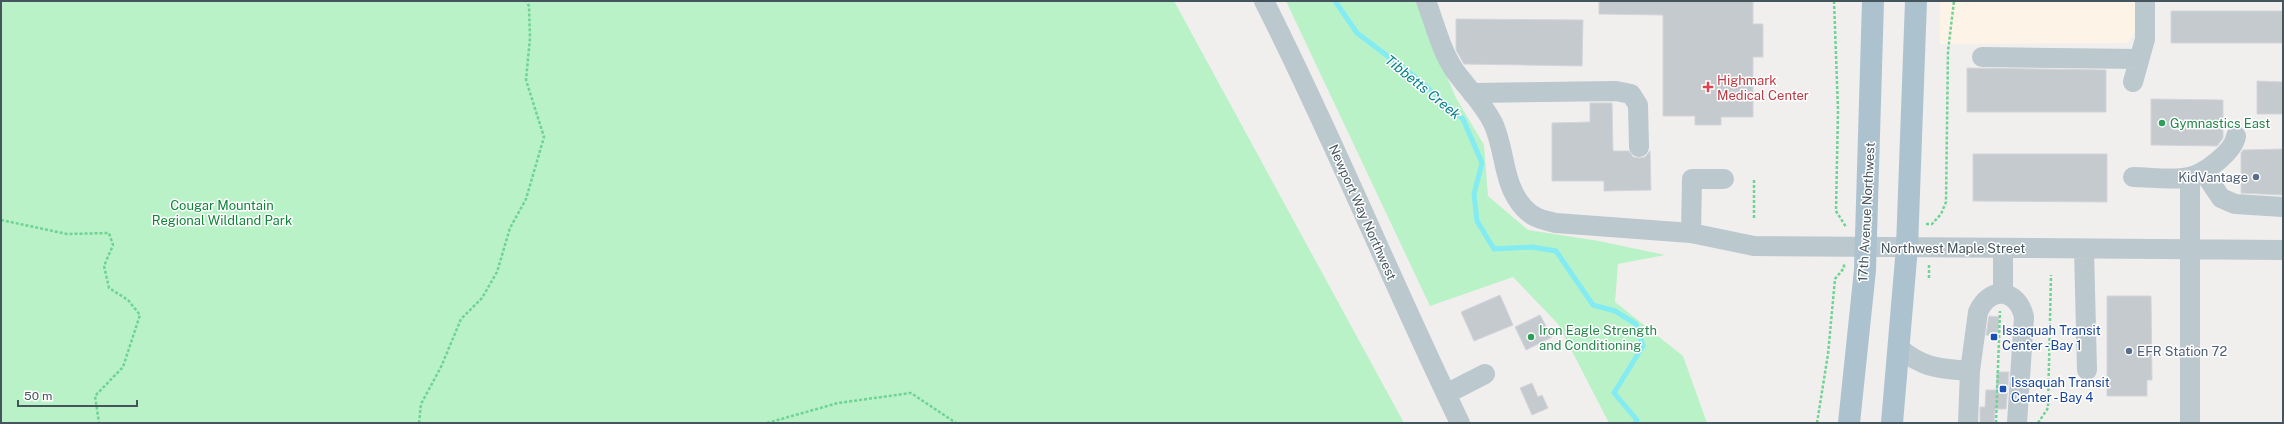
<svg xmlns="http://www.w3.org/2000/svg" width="2284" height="424" font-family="'Public Sans',sans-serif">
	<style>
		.commercial { fill: #fdf3e6 }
		.green { fill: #b9f2c7 }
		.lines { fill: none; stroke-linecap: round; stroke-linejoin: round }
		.stream { stroke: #83ebf2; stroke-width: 5 }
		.building { fill: #c5cace; stroke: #d2d5da }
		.path { stroke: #6ed393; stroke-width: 2.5; stroke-dasharray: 3 2; stroke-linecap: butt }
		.minor { stroke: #bbc8ce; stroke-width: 20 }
		.major { stroke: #acc3cf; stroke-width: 22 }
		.health-dot { fill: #e0444e; stroke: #fff; stroke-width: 1.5 }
		.leisure-dot { fill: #2e9e5b; stroke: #fff; stroke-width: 1.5 }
		.service-dot { fill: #5c6f8a; stroke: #fff; stroke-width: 1.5 }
		.transit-dot { fill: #1a4fb4; stroke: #fff; stroke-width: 1.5 }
		.labels { text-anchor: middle; stroke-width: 3; stroke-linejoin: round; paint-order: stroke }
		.health-label { font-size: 13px; fill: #be3a42; stroke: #fff; text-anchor: start }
		.leisure-label { font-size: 13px; fill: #27864d; stroke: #fff; text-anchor: start }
		.service-label { font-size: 13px; fill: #4e5e75; stroke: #fff; text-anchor: end }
		.park-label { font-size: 13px; fill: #10843a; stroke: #fff }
		.street-label { font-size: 13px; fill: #45555d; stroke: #fff }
		.transit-label { font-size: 13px; fill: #164399; stroke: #fff; text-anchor: start }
		.water-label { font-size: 14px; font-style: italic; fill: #06828a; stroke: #fff }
	</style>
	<rect width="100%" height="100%" fill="#f1eeee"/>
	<path class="commercial" d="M1940,1H2136V30L2128,43L1940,44Z"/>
	<path class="green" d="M1,1H1174L1404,423H1Z
		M1286,1H1415L1456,98L1484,145L1488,196L1528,230L1599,241L1665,255L1618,264L1615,302L1683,356L1707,423H1609L1558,324L1513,277L1430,306Z"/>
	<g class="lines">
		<path class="stream" d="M1335,1L1357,33L1414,76L1463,119L1482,163L1474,194L1477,221L1494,249L1532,247L1556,251L1593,305L1615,311L1636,324L1643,346L1614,393L1637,420L1635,423"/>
	</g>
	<path class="building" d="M1599,1H1753V24H1763V57H1753V117H1721V125H1695V116H1663V15L1599,14Z
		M2171,11H2283V43H2171Z
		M1456,19L1583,20L1582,66L1464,64L1456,50Z
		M1967,68L2106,70V112H1967Z
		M2257,81L2283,82V114H2257Z
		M2151,99L2223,100V138L2217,146L2151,145Z
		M1590,103H1612L1613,151H1629L1633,157L1639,158L1645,157L1650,151L1651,190L1604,191V181H1552V123L1590,122Z
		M2283,149V195L2241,193V153L2243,150Z
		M1973,154H2107V202L1973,201Z
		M1500,295L1513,325L1474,341L1461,312Z
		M2107,296H2151L2152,380H2147V396H2107Z
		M1540,315L1552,337L1526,350L1515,327Z
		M1989,316L1999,317L1998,336L1986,335Z
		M1997,372H2009L2006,409H1995L1994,423H1980V407H1985L1986,390H1996Z
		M1532,383L1538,397L1542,395L1548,408L1532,415L1520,388Z"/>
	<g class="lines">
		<path class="path" d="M1834,1L1838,110L1836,211L1846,227
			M1754,180V218
			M1,220L67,234L109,233L113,245L104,266L109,288L128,300L140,315L123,367L95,396L99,423
			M1926,224H1932L1941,214L1946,202L1948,51L1954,1
			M1929,278V264
			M419,423L421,404L441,367L461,319L482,298L497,272L510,228L526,199L544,137L526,80L530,38L529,6L526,1
			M767,423L838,403L911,393L956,423
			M1817,423L1828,354L1835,279L1844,268V264
			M1996,423L2000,311
			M2038,423L2048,408L2051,275"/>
		<path class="minor" d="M1264,1C1334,139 1392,283 1460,423
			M1426,1C1435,24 1441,51 1455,71C1468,89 1483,103 1493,123C1506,151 1502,184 1524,208C1533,218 1543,220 1556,223L1691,233L1754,246L2283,250
			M1982,57L2139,59
			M2133,82L2145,39V1
			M1472,93L1616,91L1631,94L1638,105L1639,147
			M2203,171L2221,198L2235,204L2283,207
			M2133,177C2151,177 2172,181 2189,177C2205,174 2234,151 2236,136
			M2190,177V423
			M1691,233L1692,179H1724
			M2003,248V294
			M2084,249L2087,370
			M1899,348C1925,369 1938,368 1970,371
			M1446,394L1485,374
			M1968,423L1970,371L1978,312C1990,285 2018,289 2024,317L2017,423"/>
		<path class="major" d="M1849,423L1865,270L1873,1
			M1892,423L1907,247L1916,1"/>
	</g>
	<path class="health-dot" d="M1706 81h4v4h4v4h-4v4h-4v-4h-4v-4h4z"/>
	<g class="leisure-dot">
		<circle cx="2162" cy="123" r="4"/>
		<circle cx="1531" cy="337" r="4"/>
	</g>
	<g class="service-dot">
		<circle cx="2256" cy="177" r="4"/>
		<circle cx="2129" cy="351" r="4"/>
	</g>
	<g class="transit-dot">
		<rect x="1990" y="333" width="8" height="8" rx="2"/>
		<rect x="1999" y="385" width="8" height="8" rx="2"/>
	</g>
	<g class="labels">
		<g class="health-label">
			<text x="1717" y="85">Highmark<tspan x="1717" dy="15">Medical Center</tspan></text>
		</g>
		<g class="leisure-label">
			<text x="2170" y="128">Gymnastics East</text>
			<text x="1539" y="335">Iron Eagle Strength<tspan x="1539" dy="15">and Conditioning</tspan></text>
		</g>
		<g class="service-label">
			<text x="2248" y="182">KidVantage</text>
			<text x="2137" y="356" text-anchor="start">EFR Station 72</text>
		</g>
		<g class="park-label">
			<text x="222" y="210">Cougar Mountain<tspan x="222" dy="15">Regional Wildland Park</tspan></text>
		</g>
		<g class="street-label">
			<text transform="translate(1363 212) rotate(66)" y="5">Newport Way Northwest</text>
			<text transform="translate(1866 212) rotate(-87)" y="5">17th Avenue Northwest</text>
			<text x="1953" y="253">Northwest Maple Street</text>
		</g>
		<g class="transit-label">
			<text x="2002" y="335">Issaquah Transit<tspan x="2002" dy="15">Center - Bay 1</tspan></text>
			<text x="2011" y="387">Issaquah Transit<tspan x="2011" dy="15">Center - Bay 4</tspan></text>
		</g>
		<g class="water-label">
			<text transform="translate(1423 87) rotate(39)" y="5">Tibbetts Creek</text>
		</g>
	</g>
	<rect width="2284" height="424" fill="none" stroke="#45555d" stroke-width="4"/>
	<path d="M18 400v6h119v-6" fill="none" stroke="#45555d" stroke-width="2"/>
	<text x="24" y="400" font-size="12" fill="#45555d" stroke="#ffffff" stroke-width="3" paint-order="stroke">50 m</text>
</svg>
